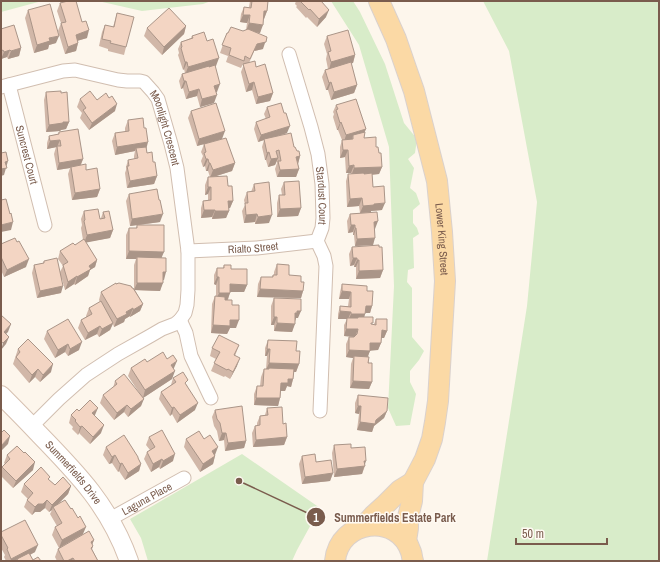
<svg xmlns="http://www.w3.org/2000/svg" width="660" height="562" font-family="'Archivo Narrow',sans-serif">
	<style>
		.green { fill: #d8ecc9 }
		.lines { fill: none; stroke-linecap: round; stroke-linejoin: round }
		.street-casing { stroke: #d1beb0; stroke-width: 15 }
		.secondary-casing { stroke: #d6c0b0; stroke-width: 20 }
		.primary-casing { stroke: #dad1cd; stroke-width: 22 }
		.street { stroke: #fff; stroke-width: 13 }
		.secondary { stroke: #fff; stroke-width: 18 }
		.primary { stroke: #fbd9a5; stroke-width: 20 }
		.wall { fill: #d1b7a8 }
		.shaded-wall { fill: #aa9588 }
		.building { fill: #f3d5c3; stroke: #aa9588 }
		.labels { text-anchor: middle; stroke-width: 3; stroke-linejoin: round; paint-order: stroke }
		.street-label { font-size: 11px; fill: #7a5c4d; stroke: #fffaf3 }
		.leader { fill: none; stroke: #7a5c4d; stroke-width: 1.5 }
		.callout-dot { fill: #7a5c4d; stroke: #fffaf3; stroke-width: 1.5 }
		.mark-label { font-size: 12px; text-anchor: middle; font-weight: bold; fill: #fff }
		.callout-label { font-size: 12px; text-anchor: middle; font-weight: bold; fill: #7a5c4d; stroke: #fffaf3; stroke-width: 3; stroke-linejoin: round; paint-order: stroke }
	</style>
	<rect width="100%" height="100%" fill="#fdf6ec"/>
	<path class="green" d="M1,1H42L1,12Z
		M98,1H211L203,4L142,11Z
		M331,1H353L360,12L385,64L404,123L417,139L415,153L408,159L414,168L410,188L416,193L420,204L413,210V223L417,228L419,234L413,238L414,268L408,270L407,282L412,288V337L424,351L419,360L410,371V382L416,394L410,425L396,426L388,408L394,286L389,147L359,45Z
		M483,1H659V561H487L527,306L537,202L509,51Z
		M242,454L320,508L297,550L292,561H148L141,538L130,519Z"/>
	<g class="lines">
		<defs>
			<g id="street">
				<path id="s1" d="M289,54L311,127L318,154L322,184L323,218L322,228L317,241L324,256L326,266L320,411"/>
				<path id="s2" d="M9,85L45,225"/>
				<path id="s3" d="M1,87L63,71L75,70L118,80L127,81H140L144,82L153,92L158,99L171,144L177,168L188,251V290L187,305L185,313L180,320L175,324L162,329L150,336L118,354L86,375L59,399L32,426"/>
				<path id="s4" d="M188,251L257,248L317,241"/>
				<path d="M180,320L186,333L191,356L211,398"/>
				<path id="s5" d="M110,519L184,478"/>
			</g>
			<g id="secondary">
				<path id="s6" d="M1,395C14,408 27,421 39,434C78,474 110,507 129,561"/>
			</g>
			<g id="primary">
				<path id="s7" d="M379,1L396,39L407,71L414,91L437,181L442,232L445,281L438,401L435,422L432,439L425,459L413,482L412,501L408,517V528L406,541"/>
				<path d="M364,526L373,516L384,506L400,490L413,482"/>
				<path d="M335,561C339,519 398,512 411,552C412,555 412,558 413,561"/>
			</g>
		</defs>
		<use href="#street" class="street-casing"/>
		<use href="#secondary" class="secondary-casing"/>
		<use href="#primary" class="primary-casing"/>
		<use href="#street" class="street"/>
		<use href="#secondary" class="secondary"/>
		<use href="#primary" class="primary"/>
	</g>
	<path class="wall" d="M250,1H268L267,11L264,19H263L260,33L254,32L263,49L254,51L249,63L256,67L273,93L270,101L256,104L252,90L246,92L241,72L244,64H243L241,68L226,62L228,56L220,53L227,33L243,31L246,30L247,23L240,22L241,14L244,7H249Z
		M296,1H321L326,17L317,27L307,17L306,18L296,7L297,6L295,4Z
		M60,3L87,38L77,41L78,43L76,51L65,54L58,31L61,23L57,11Z
		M28,10L56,43L49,45L48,49L34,53L25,18Z
		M117,13L126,47L124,55L108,51V49L99,46L102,32L105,25L113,27Z
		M186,26L184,34L162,55L144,36L147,28Z
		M1,29L21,48L19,56L8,59L7,57L1,59Z
		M192,36L207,41L216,66H215L217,92H216L214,103L200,107L197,96L186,99L183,88L181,89L179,81L182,74L185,73L184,69L183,70L178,55L179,53L178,49L181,42L191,38Z
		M327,36L355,55L353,63H351L357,85L354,93L331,100L328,90H326L322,77L325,70L328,69L326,59L327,54L324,44Z
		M46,92L69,122L66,129L61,130L60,131L46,132L44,100Z
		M80,99L97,100L115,111L89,130L80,118L82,113L77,107Z
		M336,105L366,129L364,132V138L376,147L379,153L382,167L379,174L372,175L373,187L382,210L371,211V212L375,229L373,245L355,246L354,235H353V232L348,233L347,221L350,214L360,213L359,206L347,207L346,181L348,174H351V173H346L345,157L340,158V147L342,140L338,130H337L333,117L334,114L333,112Z
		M267,107L287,133L277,137L294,147L300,156L298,164L299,169L296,177H277L275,169L277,163V161L275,165L268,167L266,160H265L262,147L264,140L258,142L254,129L256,122L266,119L264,114Z
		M191,111L222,139L197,146L188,118Z
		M128,120L146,148L147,153L153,162L157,176L154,184L127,188L125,173L126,170V167L128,160L134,159V156L135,151L115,155L112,141L115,133L125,132V128Z
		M59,132L83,159L81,165L86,170L100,189L97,197L72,200L68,174L70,168L57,170L54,154L56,147L47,149V143L49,136L58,134Z
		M204,144L235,163L232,171L213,177L228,186L233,201L230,208H228L229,211L226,218L212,219V217L201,218V208L203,201L208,200V194L205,195V185L208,177H210L208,171H206L205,166L203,167L201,161L203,156L201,152Z
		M284,182L301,208L298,216L277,217V203L279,195H282L281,189Z
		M254,184L269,223L255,224V222L244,223L242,211L245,205L244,200L247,192H251Z
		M129,194L160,222L139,225L162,258L164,280H163L160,291L135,290L143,304L140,311L130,317V316L125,319L124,322L114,327L113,324L110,330L99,337L97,334L85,340L78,328L81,320L86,317V316L89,308L100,302L99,300L101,292L116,284L134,289V265L136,259H126V235L129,228H136L137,225L130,226L126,201Z
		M84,211L100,219L101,218L103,212L113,230L110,238L86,242L97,260L95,267L90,270L88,276L75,285L74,284L65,290L62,279L61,293L37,298L32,273L34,265L43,263L44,261L60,272L63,266L58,259L60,251L75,245L83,240L81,228L82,225L81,219Z
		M17,242L26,267L4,277L1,270V244Z
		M352,247L383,270L380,278L356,279V267H354V265L350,266L349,254Z
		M277,264L289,275L301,282L303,291L301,298L257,297L258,284L261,277H272L273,275H274V272Z
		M224,265L231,269L247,285L244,292H230L228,300L232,305L236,328H230L227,334L211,333L212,304L215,296H216V285L214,284V275L217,268H223Z
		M342,284L367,291L372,306L370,313H365L364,317L372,324H374L376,319L387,331L384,338H381V343L378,350H370L368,357L372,382L369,389L350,388L351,364L353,358L346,357V344L349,337H355L344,336V325L347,319H338V314L340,306H348L349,299H339L340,292Z
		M274,298L298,318H296L292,332L274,331V325H271V306Z
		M47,331L79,350L68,356L65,352L55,358L44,339Z
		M268,340L296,351L299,364L296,372H294L293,379L291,387L287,386L285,391H281L280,398L278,406L254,405V394L257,386H260L261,377L264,369H266L267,356H265V348Z
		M239,345L235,356L237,366L230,379L225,376L224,377L211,371L216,359L210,356L212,348Z
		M18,349L51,372L40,382L35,377L29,383L13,364Z
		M147,362L174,368V369L172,379L143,398L141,406L128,417L124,412L114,420L100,403L103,395L113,388L115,381L140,394L128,376L131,368Z
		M173,378L187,385L195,410L177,423L172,414L170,416L159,399L161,392L171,385Z
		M358,395L387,411L384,418L374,426L372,432L357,430L359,414L355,413V403Z
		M267,408L283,424L287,437L284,445L253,447L252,433L255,426L257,425V423L260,416L265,415Z
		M215,410L246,441L244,448L225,451L224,440L219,441L217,431L214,426L212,417Z
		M79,411L95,415V416L101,433L90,444L79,433L78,435L72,429L73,427L69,423L71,415Z
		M149,437L173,461L160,469L159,467L151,472L144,459L147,452L150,450L146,445Z
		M186,439L215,455L213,464L200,472L184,447Z
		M334,445L351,448L365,465V466L362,474L334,477L332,453Z
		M106,447L138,458L141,464L139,471L125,480L119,471L118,472L112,463L109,464L103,455Z
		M24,453L33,470L13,488L1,476V469L2,467L5,464L4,463L7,455Z
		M302,456L316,462L333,473L330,481L302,484L299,464Z
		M49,480L55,485L71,486L68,494L58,504L83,534L94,540L92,545L93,546L92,549L98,561H57L55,557L58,549L80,536L59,548L52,535L55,527L57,526L50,514L52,510L49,512L45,508L40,512H35L32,515L24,507L27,500L28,499L21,492L24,484Z
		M1,532L35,552L30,555L33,560L41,561H6L4,557L5,555L1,548Z"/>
	<path class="shaded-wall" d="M329,10L326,17L317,27L319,19Z
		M264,11H267L264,19L262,18Z
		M243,15H250L247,23L240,22Z
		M249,23L263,25L260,33L246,31Z
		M186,26L184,34L162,55L164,47Z
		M89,30L87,38L73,42L76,35Z
		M59,36L56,43L49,45L48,49L34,53L37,45L49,38Z
		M267,37L263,49L254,51L248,66L257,44Z
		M78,43L76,51L65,54L68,47Z
		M21,48L19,56L8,59L11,51Z
		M10,50L7,57L1,59L4,52Z
		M355,55L353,63L329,70L331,62Z
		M219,58L216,66L185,75L188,67Z
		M185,62H187L184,69L183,70Z
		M184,81H186L183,88L181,89Z
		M254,82L252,90L246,92L249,84Z
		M331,82L328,90H326L329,83Z
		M220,84L217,92L211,94L214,86Z
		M357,85L354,93L331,100L334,92Z
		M199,89L197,96L186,99L189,92Z
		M273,93L270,101L256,104L258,97Z
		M217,95L214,103L200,107L202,99Z
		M117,104L115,111L89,130L92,123Z
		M63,122H69L66,129L61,130L60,131L46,132L49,125Z
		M341,122L338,130H337L340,123Z
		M290,126L287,133L265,140L264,139V140L258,142L261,135Z
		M366,129L363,136L353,135L352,140L344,142L346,135Z
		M225,131L222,139L197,146L199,139Z
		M60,140L57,147L47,149L50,141Z
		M148,142L146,150L136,148L135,151L115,155L117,147Z
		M343,150H348L345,157L340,158Z
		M269,152L266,160H265L267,153Z
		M300,156L298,164L296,157Z
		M278,158L275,165L268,167L271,159Z
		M83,159L80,166L71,167L70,168L57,170L59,163Z
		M206,159H208L205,166L203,167Z
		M8,161L4,175L1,176V169L5,162Z
		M209,163H210L208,171H206Z
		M235,163L232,171L210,178L213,170Z
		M354,165L351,173H346L349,166Z
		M382,167L379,174L351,176L354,168Z
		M299,169L296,177H277L280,170Z
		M157,176L154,184L127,188L130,181Z
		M208,187H211L208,194L205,195Z
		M100,189L97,197L72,200L75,193Z
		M362,198L359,206L347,207L350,199Z
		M228,201H233L230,208L225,209Z
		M385,203L382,210L371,211V212L360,213L363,206L374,204Z
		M301,208L298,216L277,217L280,209Z
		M204,210H215L212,217L201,218Z
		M215,211H229L226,218L212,219Z
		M163,214L160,222L130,226L132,219Z
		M257,214L255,222L244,223L246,215Z
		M272,215L269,223L255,224L258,217Z
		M378,221L375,229H372L374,222Z
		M13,222L11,230L1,232V225Z
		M351,225H355L353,232L348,233Z
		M355,228H356L354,235H353Z
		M113,230L110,238L84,243L87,235Z
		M375,238L373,245L355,246L357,239Z
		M129,251L164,252L161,259L137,257L136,259H126Z
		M353,258H357L354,265L350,266Z
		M29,259L26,267L4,277L7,270Z
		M97,260L95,267L90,270L88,276L75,285L77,277L89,266Z
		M357,260H359L356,267H354Z
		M383,270L380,278L356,279L359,271Z
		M163,272H166L164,280L160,279Z
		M77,276L74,284L65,290L68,282Z
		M217,277H219L216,285L214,284Z
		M137,283H163L160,291L134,290Z
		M230,284L247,285L244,292H227Z
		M63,286L61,293L37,298L40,291Z
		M260,289L303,291L301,298L257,297Z
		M342,291L351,292L349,299H339Z
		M219,293H230L227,301L216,300Z
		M143,304L140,311L130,317L133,310Z
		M366,306H372L370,313H363Z
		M133,308L130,316L125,319L124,322L114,327L117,319L126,312Z
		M297,311H301L298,318H296L295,321V313Z
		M340,311L351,312L348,319L347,318V319H338Z
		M351,314H365L363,322L358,318V317L356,321H348Z
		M274,317H277L274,325H271Z
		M230,320H239L236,328H230L227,334L211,333L213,325Z
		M113,323L110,330L99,337L102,329Z
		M277,323L295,324L292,332L274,331Z
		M11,324L8,332L1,339L4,332Z
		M100,326L97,334L85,340L88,333Z
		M346,329H358L355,337L344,336Z
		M382,330L387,331L384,338H379Z
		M9,337L6,344L1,350L3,343Z
		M82,342L79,350L68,356L70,349Z
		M370,343H381L378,350L368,351Z
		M68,344L65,352L55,358L58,350Z
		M267,349H270L267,356H265Z
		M349,350L370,351L367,358L354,356L353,358L346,357Z
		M240,358L237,366L230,379L233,372Z
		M177,361L174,368L168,372L171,365Z
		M269,363L299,364L296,372L266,370Z
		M53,364L51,372L40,382L43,375Z
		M38,369L35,377L29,383L32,375Z
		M175,371L172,379L143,398L145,390Z
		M288,379H293L291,387L287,386L285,391H278L281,383Z
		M353,381L372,382L369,389L350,388Z
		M256,398H280L278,406L254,405Z
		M144,399L141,406L128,417L131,409Z
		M198,403L195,410L177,423L180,415Z
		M127,405L124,412L114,420L117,413Z
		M358,406H361L359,414L355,413Z
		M174,407L172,414L170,416L172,408Z
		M98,408L95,415L90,421L92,413Z
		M387,411L384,418L374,426L372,432L357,430L360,422L376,420Z
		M104,425L101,433L90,444L93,437Z
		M82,426L79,433L78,435L80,427Z
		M222,433H226L224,440L219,441Z
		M10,436L8,444L1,451V446Z
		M287,437L284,445L253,447L256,440Z
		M246,441L244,448L225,451L228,443Z
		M218,447L215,455L209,459L212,451Z
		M175,454L173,461L160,469L163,461Z
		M115,455L112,463L109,464L112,457Z
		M215,456L213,464L200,472L203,464Z
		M162,459L159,467L151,472L153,464Z
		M364,461H366L362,474L334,477L337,469Z
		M35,462L33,470L13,488L16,481Z
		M122,463L119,471L118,472L120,464Z
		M141,464L139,471L125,480L128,473Z
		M333,473L330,481L302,484L305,477Z
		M71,486L68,494L54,508L53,507L52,510L49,512L52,505Z
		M47,500L45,508L40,512H35L32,515L35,507L38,504Z
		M86,527L83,534L59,548L62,540Z
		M94,540L91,547L93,546L90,554L91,542Z
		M38,545L35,552L18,561L17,559L16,561H10L11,559Z
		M73,558L72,561H67Z"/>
	<path class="building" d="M68,1H76L82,22L86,21L89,30L76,35L78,43L68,47L61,23L66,22L60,3Z
		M252,1H268L267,11H264L263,25L249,23L250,15H243L244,7L251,8Z
		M300,1H321L329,10L319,19L310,9L309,10Z
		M50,4L59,36L49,38L50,41L37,45L28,10Z
		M169,8L186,26L164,47L147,28Z
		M117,13L134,17L126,47L110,43L111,41L102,39L105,25L114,27Z
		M14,25L21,48L11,51L10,50L4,52L3,50L1,51V29Z
		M231,27L243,31L248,29L267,37L266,42L257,44L250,59L245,56L244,61L229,55L231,48L222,45L227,33H228Z
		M348,30L355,55L331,62L328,52L331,51L327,36Z
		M204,32L207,41L213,39L219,58L188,67L187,62H185L181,48L182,47L181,42L193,38L192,36Z
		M255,61L256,67L265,64L273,93L258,97L254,82L249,84L243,64Z
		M351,62L357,85L334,92L331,82L329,83L325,70Z
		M215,65L220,84L214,86L217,95L202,99L199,89L189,92L186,81H184L182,74L209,66V67Z
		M61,91V93L67,92L69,122H63V123L49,125L46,92Z
		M90,91L97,100L106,93L109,98L112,96L117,104L92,123L83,110L86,108L80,99Z
		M356,99L366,129L346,135L341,122L340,123L336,110L338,109L336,105Z
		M216,103L225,131L199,139L191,111Z
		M281,103L284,113H286L290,126L261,135L256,122L270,117L267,107Z
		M143,118L144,128H146L148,142L117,147L115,133L129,131L128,120Z
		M78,129L83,159L59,163L57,146H61L60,140L50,141L49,136L59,134V132Z
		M365,132L364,138L376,137V147H378L379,153H381L382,167L354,168V165L349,166L348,150H343L342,140L353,139V135Z
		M291,133L294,147H295L297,151H299L300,156L296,157L299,169L280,170L278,161H281L279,150L276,151L278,158L271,159L269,152L267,153L264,139Z
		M226,138L235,163L213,170L210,163H209L208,159H206L204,153L206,152L204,144Z
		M146,147L147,153L152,152L153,162H155L157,176L130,181L127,166H129L128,160L138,158L136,148Z
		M6,152L8,161L5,162L7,168L1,169V153Z
		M86,164V170L97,168L100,189L75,193L71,167Z
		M364,173V174L372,173L373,187L384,186L385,203L374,204V205L363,206L362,198L350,199L348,174Z
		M227,176L228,186H232L233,201H228L229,211H215V210H204L203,201L211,200V187H208V177Z
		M299,181L301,208L280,209L279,195H285L284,182Z
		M269,182L272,215L258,217L257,214L246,215L245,203H248L247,192L255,191L254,184Z
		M157,189L159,200H160L163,214L132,219L129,194Z
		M6,199L10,214L11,213L13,222L1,225V200Z
		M98,209L100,219L105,218L103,212L109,211L113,230L87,235L84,221L85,220L84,211Z
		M377,212L378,221L374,222L375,238L357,239L356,228H355V225H351L350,214Z
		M137,225H164V252L129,251V228H137Z
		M15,238L17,242L19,241L29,259L7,270L1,257V244Z
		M84,239L97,260L89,266L91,269L77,277V276L68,282L63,265L68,262L60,251L73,243L75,245Z
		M379,245V247H382L383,270L359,271V260H357V258H353L352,247Z
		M137,257L166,258V272H163V283H137Z
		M57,258L63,286L40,291L34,265L44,263V261Z
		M277,264L289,265V275L301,276V282H304L303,291L260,289L261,277H273V275H277Z
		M224,265H231V269H247V285L230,284V293H219V277H217V268H224Z
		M116,283V284L119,283L131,286L132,288H133L143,304L133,310V308L126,312L127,314L117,319L101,292Z
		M342,284L367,286V291H373L372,306H366L365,314H351V312L340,311V306L351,307V292L342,291Z
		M215,296L225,297V300H232V305H239V320H230V326L213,325Z
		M274,298L301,299V311H297V313H295V324L277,323V317H274Z
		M101,301L113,323L102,329L100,326L88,333L81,320L92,314L89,308Z
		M1,315L11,324L4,332L9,337L3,343L1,342Z
		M358,317H373V323H371V324L376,325V319H387V331L382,330L381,343H370V351L349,350V337H354L357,334L358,329H346L347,318H358Z
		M68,319L82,342L70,349L68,344L58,350L47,331Z
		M219,335L239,345L234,355L240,358L233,372L228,369L227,370L214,363L220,352L212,348Z
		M28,339L53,364L43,375L38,369L32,375L16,357L20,352L18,349Z
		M268,340L297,341L296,351H300L299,364L269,363L270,349H267Z
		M163,352L167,359L173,355L177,361L171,365L175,371L145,390L131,368L145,359L147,362Z
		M354,356L369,357L368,363H372V382L353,381Z
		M269,368L294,369L293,379H288V383H281L280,398H256L257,386H263L264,369H269Z
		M183,372L188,380L185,383L198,403L180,415L174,407L172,408L161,392L176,382L173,378Z
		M124,374L144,399L131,409L127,405L117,413L103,395L117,384L115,381Z
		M358,395L388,398L387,411L376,420L375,424L360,422L361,406H358Z
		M90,400L98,408L92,413L104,425L93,437L82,426L80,427L75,421L76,420L71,415L77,409L79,411Z
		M242,406L246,441L228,443L226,433H222L220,423L217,419L215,410Z
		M282,407L283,424L286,423L287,437L256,440L255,426L260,425V416L268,415L267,408Z
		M4,430L10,436L1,446V431L2,432Z
		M162,430L175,454L163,461L162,459L153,464L147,452L155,447L149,437Z
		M199,431L204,439L210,435L218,447L212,451L215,456L203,464L186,439Z
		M124,435L138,457V458L141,464L128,473L122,463L120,464L115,455L112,457L106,447Z
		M351,444V448L365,447L366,461H364L365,466L337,469L334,445Z
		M17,446L24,453L25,452L35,462L16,481L2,467L10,459L7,455Z
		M315,454L316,462L331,460L333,473L305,477L302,456Z
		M41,467L50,477L48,479L55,485L63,477L71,486L52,505L47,500L43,504H38L35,507L27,500L33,493L24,484Z
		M65,500L71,509L72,508L78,518L80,516L86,527L62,540L55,527L62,523L53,507Z
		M25,520L38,545L11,559L7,549L8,548L1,535V532Z
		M89,531L94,540L91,542L93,546L91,548L98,561H75L73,558L67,561H64L58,549Z
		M29,553L33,560L38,557L41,561H18L17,559Z"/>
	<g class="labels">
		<g class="street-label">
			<text dy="4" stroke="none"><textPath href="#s3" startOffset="198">Moonlight Crescent</textPath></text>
			<text dy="4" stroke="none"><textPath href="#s2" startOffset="72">Suncrest Court</textPath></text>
			<text dy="4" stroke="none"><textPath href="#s1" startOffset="146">Stardust Court</textPath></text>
			<text dy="4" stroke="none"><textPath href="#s7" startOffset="248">Lower King Street</textPath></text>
			<text dy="4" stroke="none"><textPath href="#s4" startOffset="65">Rialto Street</textPath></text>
			<text dy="4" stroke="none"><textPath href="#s6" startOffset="106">Summerfields Drive</textPath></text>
			<text dy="4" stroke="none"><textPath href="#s5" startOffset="42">Laguna Place</textPath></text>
		</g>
	</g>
	<path class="leader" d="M239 481L316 517"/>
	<g class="callout-dot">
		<circle cx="239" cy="481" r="4"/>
		<circle cx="316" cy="517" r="10"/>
	</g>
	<g class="mark-label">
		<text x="316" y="522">1</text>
	</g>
	<g class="callout-label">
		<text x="395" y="522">Summerfields Estate Park</text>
	</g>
	<rect width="660" height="562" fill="none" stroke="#7a5c4d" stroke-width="4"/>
	<path d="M516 538v6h91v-6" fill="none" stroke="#7a5c4d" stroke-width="2"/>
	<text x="522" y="538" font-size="12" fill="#7a5c4d" stroke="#fffaf3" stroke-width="3" paint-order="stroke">50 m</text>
</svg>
